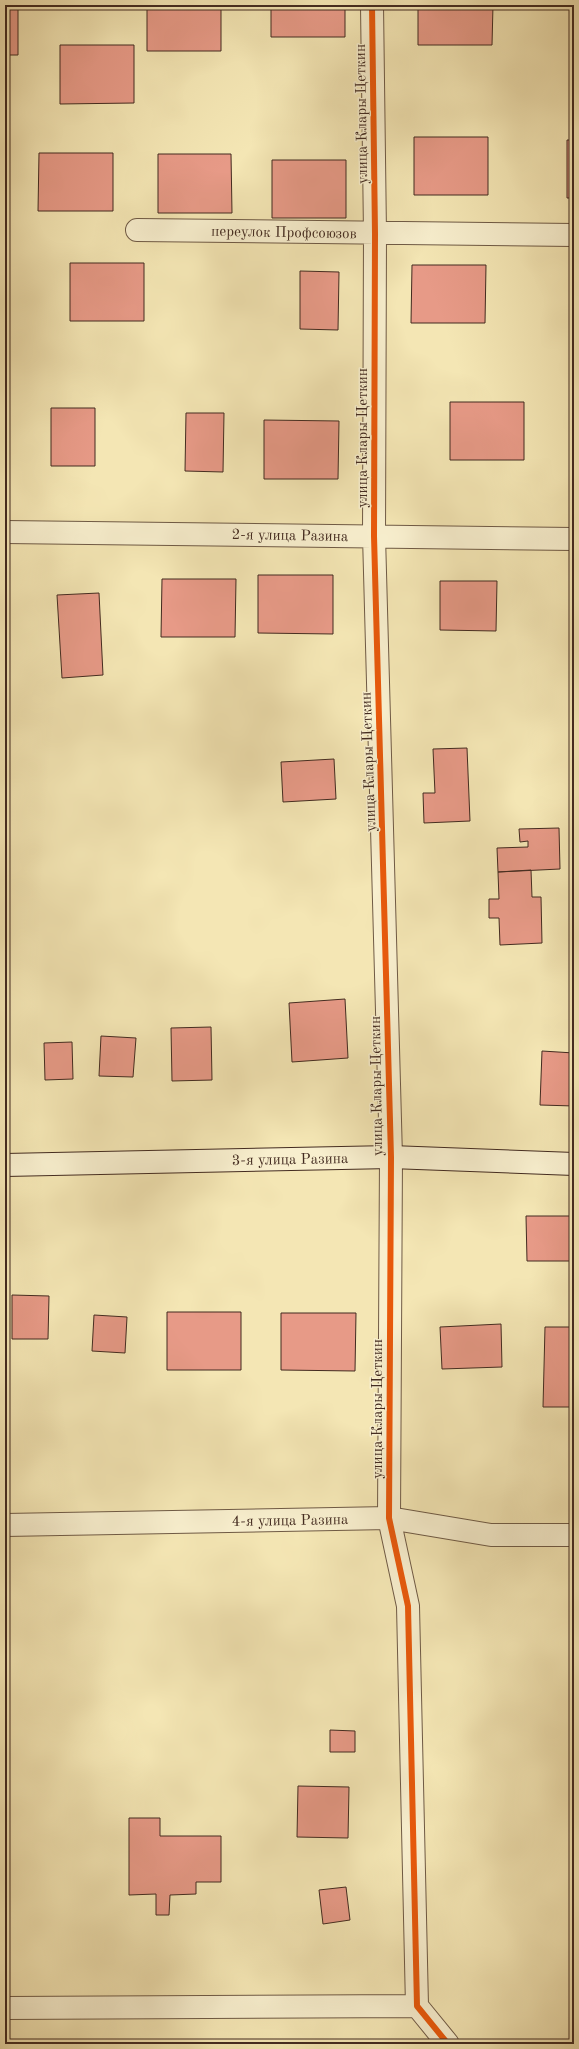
<svg xmlns="http://www.w3.org/2000/svg" width="579" height="2049" font-family="'Old Standard TT',serif">
	<style>
		.building { fill: #e79a87; stroke: #432b20 }
		.lines { fill: none; stroke-linecap: round; stroke-linejoin: round }
		.street-casing { stroke: #6f5a45; stroke-width: 24 }
		.secondary-casing { stroke: #432b20; stroke-width: 24 }
		.street { stroke: #f8efce; stroke-width: 22 }
		.secondary { stroke: #f8efce; stroke-width: 22 }
		.cycleway-casing { stroke: #f8efce; stroke-width: 8 }
		.cycleway { stroke: #e8590c; stroke-width: 6 }
		.labels { text-anchor: middle; stroke-width: 3; stroke-linejoin: round; paint-order: stroke }
		.street-label { font-size: 15px; fill: #432b20; stroke: #f8efce }
	</style>
	<rect width="100%" height="100%" fill="#f4e6b4"/>
	<filter id="stains"><feTurbulence type="fractalNoise" baseFrequency=".005" numOctaves="4"/><feColorMatrix values="0 0 0 0 .2 0 0 0 0 .09 0 0 0 0 .02 0 0 0 .5 -.17"/></filter>
	<radialGradient id="worn" r=".72"><stop offset=".6" stop-color="#630" stop-opacity="0"/><stop offset="1" stop-color="#630" stop-opacity=".3"/></radialGradient>
	<path class="building" d="M5,5H18V55H5Z
		M147,5H221V51H147Z
		M271,5H345V37H271Z
		M418,5H493L492,45H418Z
		M60,45H134V103L60,104Z
		M414,137H488V195H414Z
		M567,140H574V198H567Z
		M39,153H113V211H38Z
		M158,154H231L232,213H158Z
		M272,160H346V218H272Z
		M70,263H144V321H70Z
		M412,265H486L485,323H411Z
		M300,271L339,272L338,330L300,329Z
		M450,402H524V460H450Z
		M51,408H95V466H51Z
		M186,413H224L223,472L185,471Z
		M570,419H574V477H570Z
		M264,420L339,421L338,479H264Z
		M258,575H333V634L258,633Z
		M162,579H236L235,637H161Z
		M440,581H497L496,631L440,630Z
		M99,593L103,675L62,678L57,595Z
		M467,748L470,821L424,823L423,793H435L433,749Z
		M334,759L336,799L283,802L281,762Z
		M559,828L560,869L498,872L497,848L528,847V841L520,842L519,829Z
		M531,870L532,897H541L542,943L500,945L499,918H489V899H499L498,872Z
		M345,999L348,1058L292,1062L289,1003Z
		M211,1027L212,1080L172,1081L171,1028Z
		M101,1036L136,1038L133,1077L99,1076Z
		M5,1041H9V1086H5Z
		M72,1042L73,1079L45,1080L44,1043Z
		M542,1051L574,1053V1106L540,1105Z
		M526,1216H574V1261H527Z
		M12,1295L49,1296L48,1339H12Z
		M167,1312H241V1370H167Z
		M281,1313H356L355,1371L281,1370Z
		M94,1315L127,1317L125,1353L92,1351Z
		M501,1324L502,1367L442,1369L440,1327Z
		M545,1327H574V1407H543Z
		M330,1730L355,1731V1752H330Z
		M298,1786L349,1787L348,1838L297,1837Z
		M129,1818H160V1836H221V1882H196V1894L170,1895L169,1915H156V1894L129,1895Z
		M346,1887L350,1920L323,1924L319,1890Z"/>
	<g class="lines">
		<defs>
			<path id="street" d="M372,5L375,234L374,536L391,1157L389,1518L408,1606L417,2006L448,2044
				M137,230L574,235
				M5,532L574,539
				M5,1525L389,1518L491,1535H574
				M5,2008L417,2006"/>
			<path id="secondary" d="M5,1165L391,1157L574,1164"/>
		</defs>
		<use href="#street" class="street-casing"/>
		<use href="#secondary" class="secondary-casing"/>
		<use href="#street" class="street"/>
		<use href="#secondary" class="secondary"/>
		<defs>
			<path id="cycleway" d="M372,5L375,234L374,536L391,1157L389,1518L408,1606L417,2006L448,2044"/>
		</defs>
		<use href="#cycleway" class="cycleway-casing"/>
		<use href="#cycleway" class="cycleway"/>
	</g>
	<g class="labels">
		<g class="street-label">
			<text transform="translate(361 114) rotate(-91)" y="5">улица Клары Цеткин</text>
			<text transform="translate(284 232) rotate(1)" y="5">переулок Профсоюзов</text>
			<text transform="translate(362 438) rotate(-90)" y="5">улица Клары Цеткин</text>
			<text transform="translate(290 535) rotate(1)" y="5">2-я улица Разина</text>
			<text transform="translate(368 762) rotate(-92)" y="5">улица Клары Цеткин</text>
			<text transform="translate(376 1086) rotate(-91)" y="5">улица Клары Цеткин</text>
			<text transform="translate(290 1159) rotate(-1)" y="5">3-я улица Разина</text>
			<text transform="translate(377 1409) rotate(-90)" y="5">улица Клары Цеткин</text>
			<text transform="translate(290 1520) rotate(-1)" y="5">4-я улица Разина</text>
		</g>
	</g>
	<rect width="579" height="2049" fill="none" stroke="#f4e6b4" stroke-width="20"/>
	<rect x="6" y="6" width="567" height="2037" fill="none" stroke="#432b20" stroke-width="2"/>
	<rect x="10" y="10" width="559" height="2029" fill="none" stroke="#432b20"/>
	<rect width="100%" height="100%" filter="url(#stains)"/>
	<rect width="100%" height="100%" fill="url(#worn)"/>
</svg>
